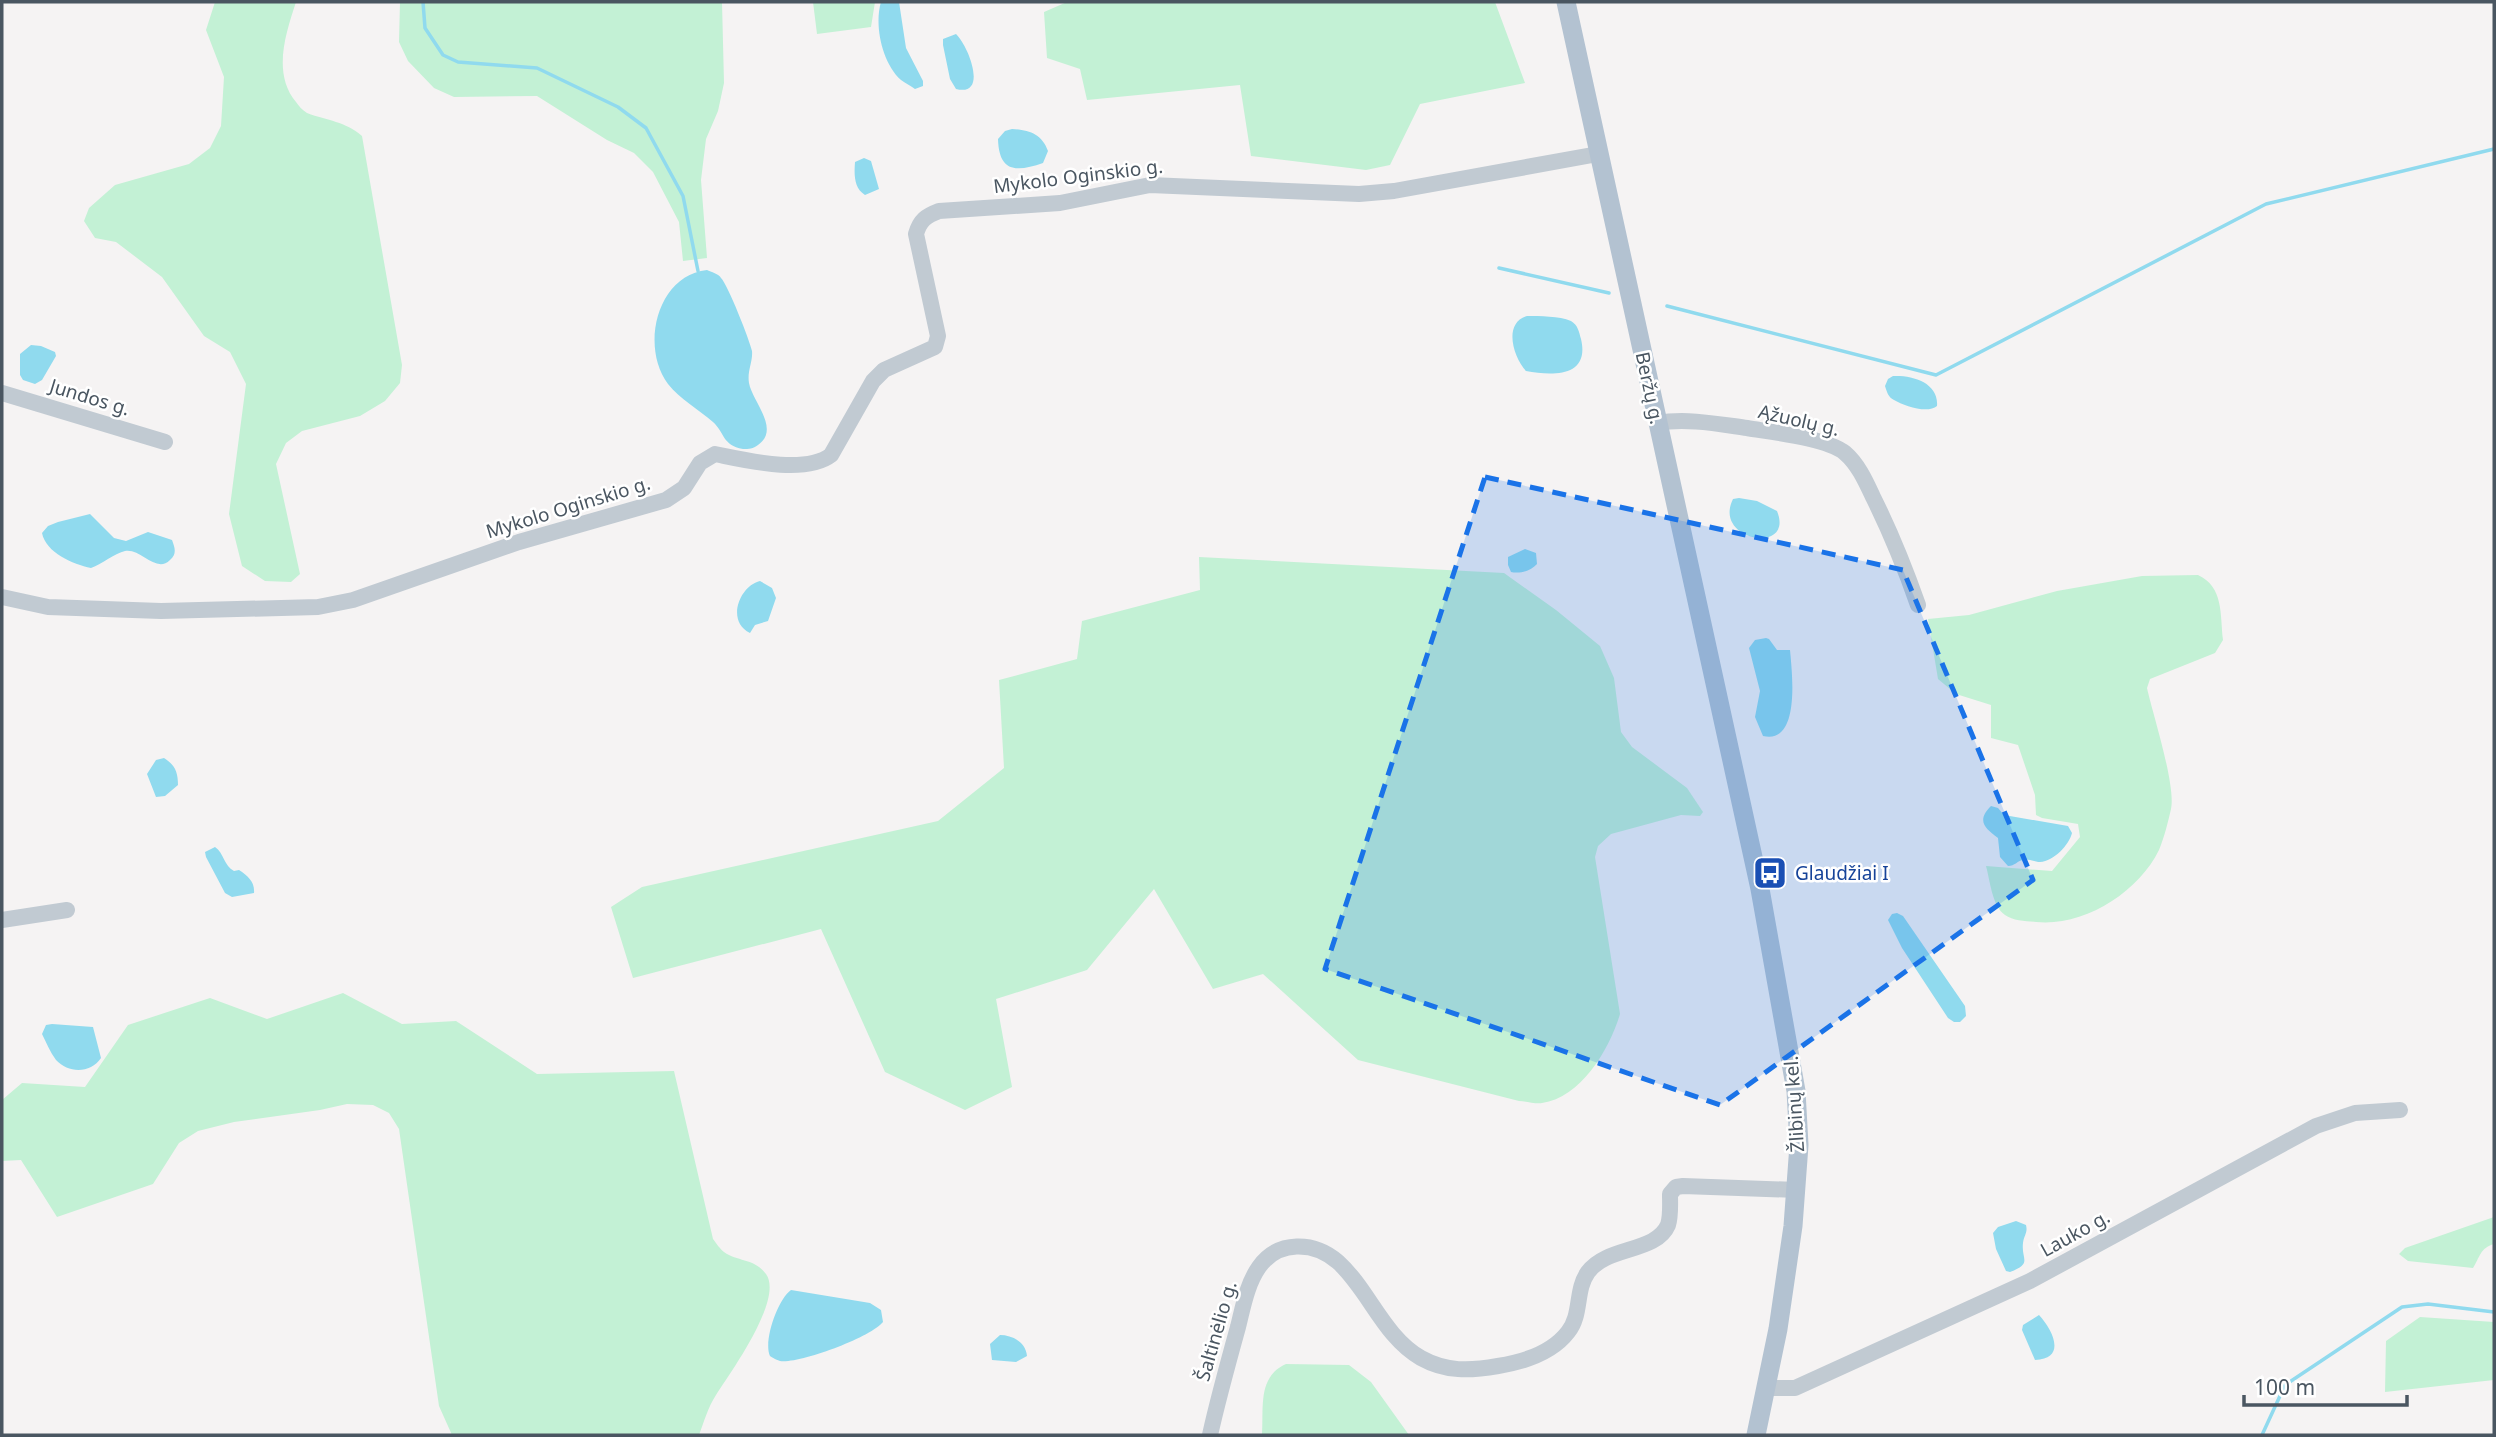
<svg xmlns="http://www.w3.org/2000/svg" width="2496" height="1437" font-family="'Noto Sans',sans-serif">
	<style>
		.green { fill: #c3f1d5 }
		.water { fill: #90daee }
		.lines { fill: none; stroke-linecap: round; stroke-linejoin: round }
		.stream { stroke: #90daee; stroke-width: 3.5 }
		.minor { stroke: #c1cad2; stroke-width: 16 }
		.major { stroke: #b3c2d1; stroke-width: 19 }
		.marked { fill: #1a73e8; fill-opacity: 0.2; stroke: #1a73e8; stroke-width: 5; stroke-dasharray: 14 9; stroke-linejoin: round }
		.labels { text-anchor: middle; stroke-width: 5; stroke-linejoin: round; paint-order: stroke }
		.street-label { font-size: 19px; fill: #4a5661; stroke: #fff }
		.transit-label { font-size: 19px; fill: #164399; stroke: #fff; text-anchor: start }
	</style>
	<rect width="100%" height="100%" fill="#f5f3f3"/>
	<path class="green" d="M215,2H296C286,33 272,73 296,102C299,106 302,110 307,113C328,121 345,121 362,136L402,365L400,383L385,401L360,416L302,431L286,443L276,464L300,574L291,582L265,581L242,566L229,514L246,384L230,352L204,336L162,277L116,242L95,238L84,221L89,208L115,185L189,164L210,148L221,126L224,77L206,30Z
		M400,2H722L724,83L718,111L706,139L701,180L707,258L683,261L679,222L653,172L634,153L607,140L537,96L454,97L434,88L408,61L399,42Z
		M813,2H875L871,27L817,34Z
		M1067,2H1495L1525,83L1420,104L1390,165L1366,170L1251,156L1240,85L1087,100L1080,69L1047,58L1044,12Z
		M1199,557L1504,573L1556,610L1600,646L1614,678L1621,732L1632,747L1687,788L1703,812L1700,816L1681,815L1611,834L1598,846L1595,857L1620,1014C1610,1048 1581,1098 1542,1103C1535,1104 1526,1101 1519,1101L1358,1060L1263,974L1213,989L1154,889L1087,970L996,999L1012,1087L965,1110L885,1072L821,929L633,978L611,907L642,887L938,821L1004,768L999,680L1077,659L1082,621L1200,590Z
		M2198,575C2224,587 2220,615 2223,640L2215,653L2150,679L2147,688C2153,715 2176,785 2171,809C2168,822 2164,838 2159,850C2138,893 2083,927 2036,922C2027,921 2013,921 2005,915C1992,906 1990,880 1986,866L2052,871L2080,837L2078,824L2042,818L2036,815L2035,795L2018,745L1991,738V705L1956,694L1938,679L1928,619L1969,615L2057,591L2142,576Z
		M343,993L402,1024L456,1021L537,1074L674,1071L713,1239C716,1243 720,1249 724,1252C738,1262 754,1258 766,1274C784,1299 730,1373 716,1395C708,1407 704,1422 699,1435H452L439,1406L399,1129L389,1113L373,1105L347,1104L320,1110L234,1122L198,1131L179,1143L153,1184L57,1217L21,1160L2,1161V1100L22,1083L85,1087L128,1025L210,998L267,1019Z
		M2494,1217V1244C2480,1248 2480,1257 2473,1268L2408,1261L2399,1254L2405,1248Z
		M2420,1317L2494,1322V1380L2385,1392L2386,1341Z
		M1286,1364L1349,1365L1371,1382L1409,1435H1262C1264,1408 1257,1377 1286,1364Z"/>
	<path class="water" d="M881,2H899L906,48L923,81V86L915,89C911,86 905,83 901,80C882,63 874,25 881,2Z
		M956,34C968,45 989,97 956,89L950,79L943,45V39Z
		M1012,129C1029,130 1042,134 1048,151L1043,163C1017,172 999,173 998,139L1005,131Z
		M864,158L871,161L879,189L865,195C854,188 854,175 855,162Z
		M707,270C711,272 719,274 721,278C728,285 750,341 752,351C753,362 747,371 749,383C752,401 781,429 758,445C753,449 749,449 743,449C722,445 725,433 713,422C698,409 680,399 668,384C640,347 657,275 707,270Z
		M1527,316C1540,316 1559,316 1571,321C1578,325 1579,332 1581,339C1590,377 1553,376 1526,371C1513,357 1503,323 1527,316Z
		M31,345L41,346L55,352L56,356L42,380L35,384L23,380L20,375V354Z
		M1893,376C1913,375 1939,383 1937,406C1928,414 1904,406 1894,400C1888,397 1887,392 1885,386L1888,379Z
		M1739,498L1757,501L1777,511C1795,555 1712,541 1733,499Z
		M90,514L114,538L126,541L148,532L172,540C175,548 177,554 170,560C156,574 141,548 125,551C115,553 102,564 91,568C73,564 46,553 42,533L48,526L58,522Z
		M1525,549L1536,553L1537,564C1531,571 1520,574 1511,572L1508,565V557Z
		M760,581L772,588L776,598L768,621L755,625L750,633C726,622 739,586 760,581Z
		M1766,638L1769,639L1777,650H1790C1792,672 1801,745 1763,736L1755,717L1760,691L1749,648L1755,640Z
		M164,758C175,765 178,772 178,785L165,796L156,797L147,774L156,760Z
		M1991,806L1998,808L2004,815L2068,826L2072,833C2069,845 2054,861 2040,862C2035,862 2028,858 2023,860C2017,861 2015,866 2008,866L2000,857L1998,838C1985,828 1976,821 1991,806Z
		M215,847C224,853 224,866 234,871L239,870C248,876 255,882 254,893L232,897L225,893L206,857L205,852Z
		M1897,913L1903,916L1965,1006L1966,1016L1960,1022H1954L1948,1018L1902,948L1888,920L1892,914Z
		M52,1024L93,1027L101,1058C91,1073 69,1074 56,1060C50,1052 46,1042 42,1034L46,1025Z
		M2016,1221L2026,1225C2028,1233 2024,1235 2023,1243C2021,1260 2033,1263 2010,1272L2006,1271L1996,1249L1993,1233L1998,1227Z
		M791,1290L870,1303L881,1310L883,1322C871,1337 800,1364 780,1361C779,1361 771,1357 770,1356C763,1341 778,1299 791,1290Z
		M2039,1315C2053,1330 2067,1359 2035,1360L2022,1330L2023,1325Z
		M1000,1335C1012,1335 1026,1342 1027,1356L1016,1362L992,1360L990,1344Z"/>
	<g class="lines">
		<path class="stream" d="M423,2L425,28L443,55L458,62L537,68L618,107L646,128L683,196L698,271
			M1499,268L1609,293
			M1667,306L1936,375L2266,204L2494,149
			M2262,1435L2285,1385L2402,1307L2428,1304L2494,1312"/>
		<path class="minor" d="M2,393L165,442
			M1657,423C1687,418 1718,424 1747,428C1770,432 1827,438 1845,453C1858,464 1866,482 1873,497C1891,533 1905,568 1918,605
			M2,597L48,607L161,611L318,607L353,600L519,542L666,500L684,488L700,463L715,454C745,460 805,475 831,455L873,381L884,370L935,347L938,336L916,234C920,220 926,216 939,211L1060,203L1150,185L1359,194L1394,191L1598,154
			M2,920L67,910
			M1766,1388H1795L2030,1281L2316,1126L2355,1113L2400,1110
			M1210,1435C1218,1399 1228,1363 1238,1327C1243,1307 1247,1284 1259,1267C1278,1240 1314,1241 1338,1262C1369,1290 1383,1336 1421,1358C1446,1372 1470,1371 1498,1366C1523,1362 1552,1353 1568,1332C1582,1315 1575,1290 1588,1272C1607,1246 1656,1253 1668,1225C1671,1216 1670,1204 1670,1194L1676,1187L1683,1186L1797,1190"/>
		<path class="major" d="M1566,2L1760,889L1796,1091L1799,1145L1793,1226L1778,1329L1756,1435"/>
	</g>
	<path class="marked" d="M1485,477L1903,570L2033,880L1720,1105L1325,969Z"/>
	<defs>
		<symbol id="bus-square" viewBox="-11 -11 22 22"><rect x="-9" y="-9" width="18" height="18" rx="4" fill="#1a4fb4" stroke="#fff"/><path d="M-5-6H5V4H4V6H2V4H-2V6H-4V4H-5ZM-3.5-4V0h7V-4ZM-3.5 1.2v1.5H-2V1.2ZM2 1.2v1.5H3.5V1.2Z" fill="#fff"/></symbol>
	</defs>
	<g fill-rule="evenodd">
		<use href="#bus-square" x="1751" y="854" width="38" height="38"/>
	</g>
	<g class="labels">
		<g class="street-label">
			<text transform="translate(1078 176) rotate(-7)" y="7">Mykolo Oginskio g.</text>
			<text transform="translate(1650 388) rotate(78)" y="7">Beržų g.</text>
			<text transform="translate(90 397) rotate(17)" y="7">Jundos g.</text>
			<text transform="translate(1799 420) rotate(13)" y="7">Ąžuolų g.</text>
			<text transform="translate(568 507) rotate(-17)" y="7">Mykolo Oginskio g.</text>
			<text transform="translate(1794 1104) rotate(-94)" y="7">Žlibinų kel.</text>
			<text transform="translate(2075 1233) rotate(-29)" y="7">Lauko g.</text>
			<text transform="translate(1216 1331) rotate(-74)" y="7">Šaltinėlio g.</text>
		</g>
		<g class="transit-label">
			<text x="1795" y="880">Glaudžiai I</text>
		</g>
	</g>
	<rect width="2496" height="1437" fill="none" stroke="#4a5661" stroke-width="7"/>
	<path d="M2244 1395v10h163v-10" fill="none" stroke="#4a5661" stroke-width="3.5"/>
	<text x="2254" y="1395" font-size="21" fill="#4a5661" stroke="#ffffff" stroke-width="5" paint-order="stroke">100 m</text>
</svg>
